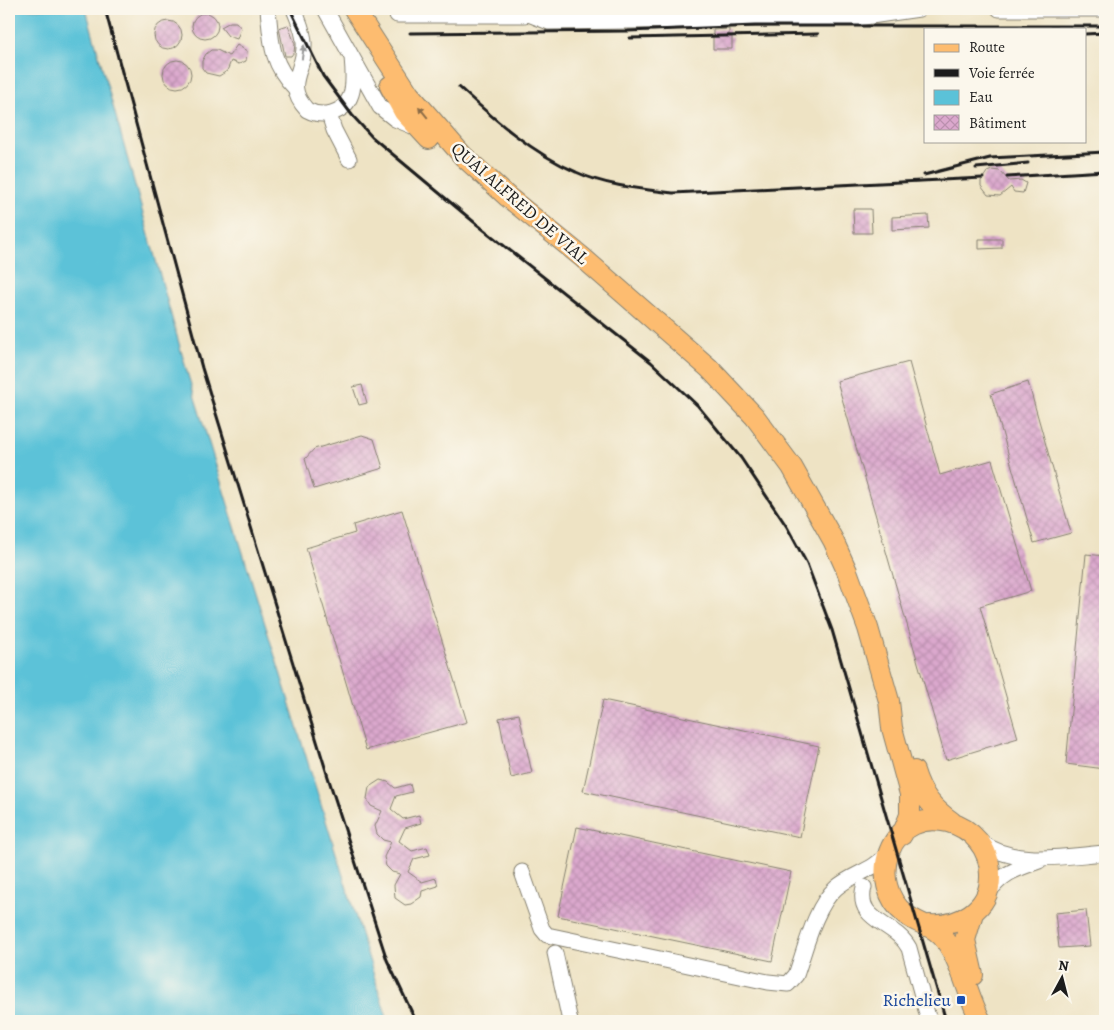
<svg xmlns="http://www.w3.org/2000/svg" width="1114" height="1030" font-family="Alegreya,serif">
	<style>
		.water { fill: #5bc2d8; stroke: #3c6f7a }
		.building { fill: url(#building-cross-hatch) }
		.lines { fill: none; stroke-linecap: round; stroke-linejoin: round }
		.minor-casing { stroke: #858070; stroke-width: 17 }
		.major-casing { stroke: #858070; stroke-width: 22 }
		.minor { stroke: #fff; stroke-width: 15 }
		.major { stroke: #fdbc6f; stroke-width: 20 }
		.rail { stroke: #1c1c1c; stroke-width: 3 }
		.oneway { fill: #999 }
		.oneway2 { fill: #8c6c46 }
		.transit-dot { fill: #1a4fb4; stroke: #fbf7ec; stroke-width: 2 }
		.labels { text-anchor: middle; stroke-width: 5; stroke-linejoin: round; paint-order: stroke }
		.street-label { font-size: 18px; fill: #1c1c1c; stroke: #fbf7ec }
		.transit-label { font-size: 18px; fill: #164399; stroke: #fbf7ec; text-anchor: end }
	</style>
	<defs>
		<pattern id="building-cross-hatch" width="8" height="8" patternUnits="userSpaceOnUse" patternTransform="scale(1.25)"><rect width="8" height="8" fill="#dba8cd"/><path d="M0 0l8 8M0 8l8-8" fill="none" stroke="#bb90af"/></pattern>
	</defs>
	<rect width="100%" height="100%" fill="#fbf7ec"/>
	<filter id="ink" filterUnits="userSpaceOnUse"><feTurbulence type="fractalNoise" baseFrequency=".02" numOctaves="2"/><feDisplacementMap in="SourceGraphic" scale="10" xChannelSelector="R" yChannelSelector="G"/><feConvolveMatrix kernelMatrix="1 2 1 2 8 2 1 2 1" color-interpolation-filters="sRGB"/></filter>
	<filter id="wash" filterUnits="userSpaceOnUse"><feTurbulence type="fractalNoise" baseFrequency=".0096" numOctaves="4" result="noise"/><feDisplacementMap in="SourceGraphic" scale="20" xChannelSelector="R" yChannelSelector="G"/><feGaussianBlur stdDeviation="1.12" result="paint"/><feColorMatrix in="noise" values="0 0 0 0 0 0 0 0 0 0 0 0 0 0 0 0 0 1.4 0 .05"/><feComposite in="paint" operator="in"/></filter>
	<g filter="url(#wash)">
		<rect width="100%" height="100%" fill="#eee3c4"/>
		<path class="water" d="M9,9H86L187,372L388,1021H9Z"/>
		<g id="blocks">
			<path class="building" d="M192 26a13 13 0 1 1 26 0a13 13 0 1 1-26 0Z
				M154 35a14 14 0 1 1 28 0a14 14 0 1 1-28 0Z
				M230,22H236L241,28L237,39L228,36L221,27Z
				M288,25L295,44L294,52L291,56H285L279,28Z
				M729,29V37H732V49H713V30Z
				M237,45L247,51L246,61L239,64L231,61L227,71L219,76L206,73L202,68V61L206,54L211,50H217L229,56Z
				M163 74a14 14 0 1 1 28 0a14 14 0 1 1-28 0Z
				M992,170L1000,171L1009,181L1021,180L1026,183L1023,193L1014,192L1011,187L1000,196L988,195L981,186V181L987,172Z
				M853,209H871L872,233H854Z
				M928,215L929,228L892,230V217Z
				M979,239H1002V248L979,249Z
				M909,362L940,475L992,460L1031,591L980,606L1018,738L946,760L837,381Z
				M1028,382L1071,533L1034,543L991,394Z
				M362,385L367,403L359,405L353,387Z
				M362,435L374,439L383,468L314,489L305,459L314,449Z
				M402,510L467,722L366,750L306,548L355,533L353,525Z
				M1086,554L1105,556V769L1066,764Z
				M603,700L819,746L800,837L583,791Z
				M519,714L532,773L511,778L499,718Z
				M380,780L388,782L395,788L410,784L412,792L396,796L391,809L403,819L419,815L421,823L405,828L399,841L412,851L427,847L430,855L414,859L408,872L422,882L436,878L438,886L422,891L421,897L411,904L405,905L395,898L394,885L400,874L392,872L386,866L384,857L391,842L383,840L377,834L375,826L382,811L371,806L367,799L369,787Z
				M577,827L791,872L772,961L558,916Z
				M1086,910L1090,946L1059,948L1055,913Z"/>
		</g>
	</g>
	<g filter="url(#ink)">
		<use href="#blocks" fill-opacity="0" stroke="#858070" stroke-width="1"/>
		<g class="lines">
			<defs>
				<path id="minor" d="M268,9C271,41 271,64 295,88
					M294,9C298,20 304,31 304,43C306,71 282,83 307,110C322,118 343,114 350,97C355,86 353,69 352,57
					M325,9L380,107L395,119L417,128
					M516,9L549,22L857,18L919,9
					M555,9L582,17
					M999,9H1105
					M397,15H525
					M329,114L334,130L349,159
					M981,842C1014,867 1066,856 1105,853
					M522,872L542,929L547,935L768,982L788,984L796,975C805,950 815,906 836,888C853,873 873,872 889,852
					M864,887C855,922 894,921 909,948L929,1021
					M987,894C1004,872 1014,870 1039,861
					M555,953L570,1021"/>
				<path id="major" d="M354,9L409,94L463,156L508,197L582,257L709,368L755,417L792,467L833,540L847,571L868,628L889,701L892,728L910,794V815L902,835
					M390,86L404,112L429,139
					M914,771C921,794 932,808 952,822
					M973,913L965,940L973,975
					M929,925C958,927 990,910 990,877C992,819 910,797 889,852C881,874 887,900 905,914C922,927 935,924 948,944C963,967 968,997 981,1021"/>
			</defs>
			<use href="#minor" class="minor-casing"/>
			<use href="#major" class="major-casing"/>
			<use href="#minor" class="minor"/>
			<use href="#major" class="major"/>
			<path class="rail" d="M105,9L202,368L328,777L387,960L416,1021
				M290,9L323,76L352,115L372,137L474,222L651,362L698,406L741,458L787,527L807,564L832,630L946,1021
				M410,33L628,31L755,26H1105
				M1085,34L1105,33
				M630,38L818,34
				M459,87C494,119 532,153 576,172C606,186 641,189 673,193L983,178
				M976,168L1028,163
				M924,175L990,158L1105,152
				M1007,177L1105,171"/>
		</g>
		<defs><path id="oneway-solid" d="M-6-.8H1V-3.2L6.5 0L1 3.2V.8H-6Z" transform="scale(1.25)"/></defs>
		<use class="oneway" href="#oneway-solid" transform="translate(303 52) rotate(-81)"/>
		<use class="oneway2" href="#oneway-solid" transform="translate(423 112) rotate(-129)"/>
	</g>
	<rect class="transit-dot" x="956" y="995" width="10" height="10" rx="2.5"/>
	<g class="labels">
		<g class="street-label">
			<text transform="translate(520 203) rotate(41)" y="6">QUAI ALFRED DE VIAL</text>
		</g>
		<g class="transit-label">
			<text x="951" y="1006">Richelieu</text>
		</g>
	</g>
	<rect width="1114" height="1030" fill="none" stroke="#fbf7ec" stroke-width="30"/>
	<rect x="924" y="28" width="162" height="115" fill="#fbf7ec" stroke="#a29f99"/>
	<rect x="934" y="44" width="25" height="8" fill="#fdbc6f" stroke="#a29f99"/>
	<text x="969" y="52" font-size="15" fill="#1c1c1c">Route</text>
	<rect x="934" y="69" width="25" height="8" fill="#1c1c1c" stroke="#a29f99"/>
	<text x="969" y="78" font-size="15" fill="#1c1c1c">Voie ferrée</text>
	<rect x="934" y="90" width="25" height="15" fill="#5bc2d8" stroke="#a29f99"/>
	<text x="969" y="102" font-size="15" fill="#1c1c1c">Eau</text>
	<rect x="934" y="115" width="25" height="15" fill="url(#building-cross-hatch)" stroke="#a29f99"/>
	<text x="969" y="128" font-size="15" fill="#1c1c1c">Bâtiment</text>
	<g transform="translate(1062 978) rotate(7)" stroke="#fbf7ec" stroke-width="4" paint-order="stroke">
	<path d="M0-4L9 19L0 12L-9 19Z" fill="#1c1c1c"/>
	<text y="-8" font-size="14" font-weight="bold" text-anchor="middle" fill="#1c1c1c">N</text>
	</g>
</svg>
